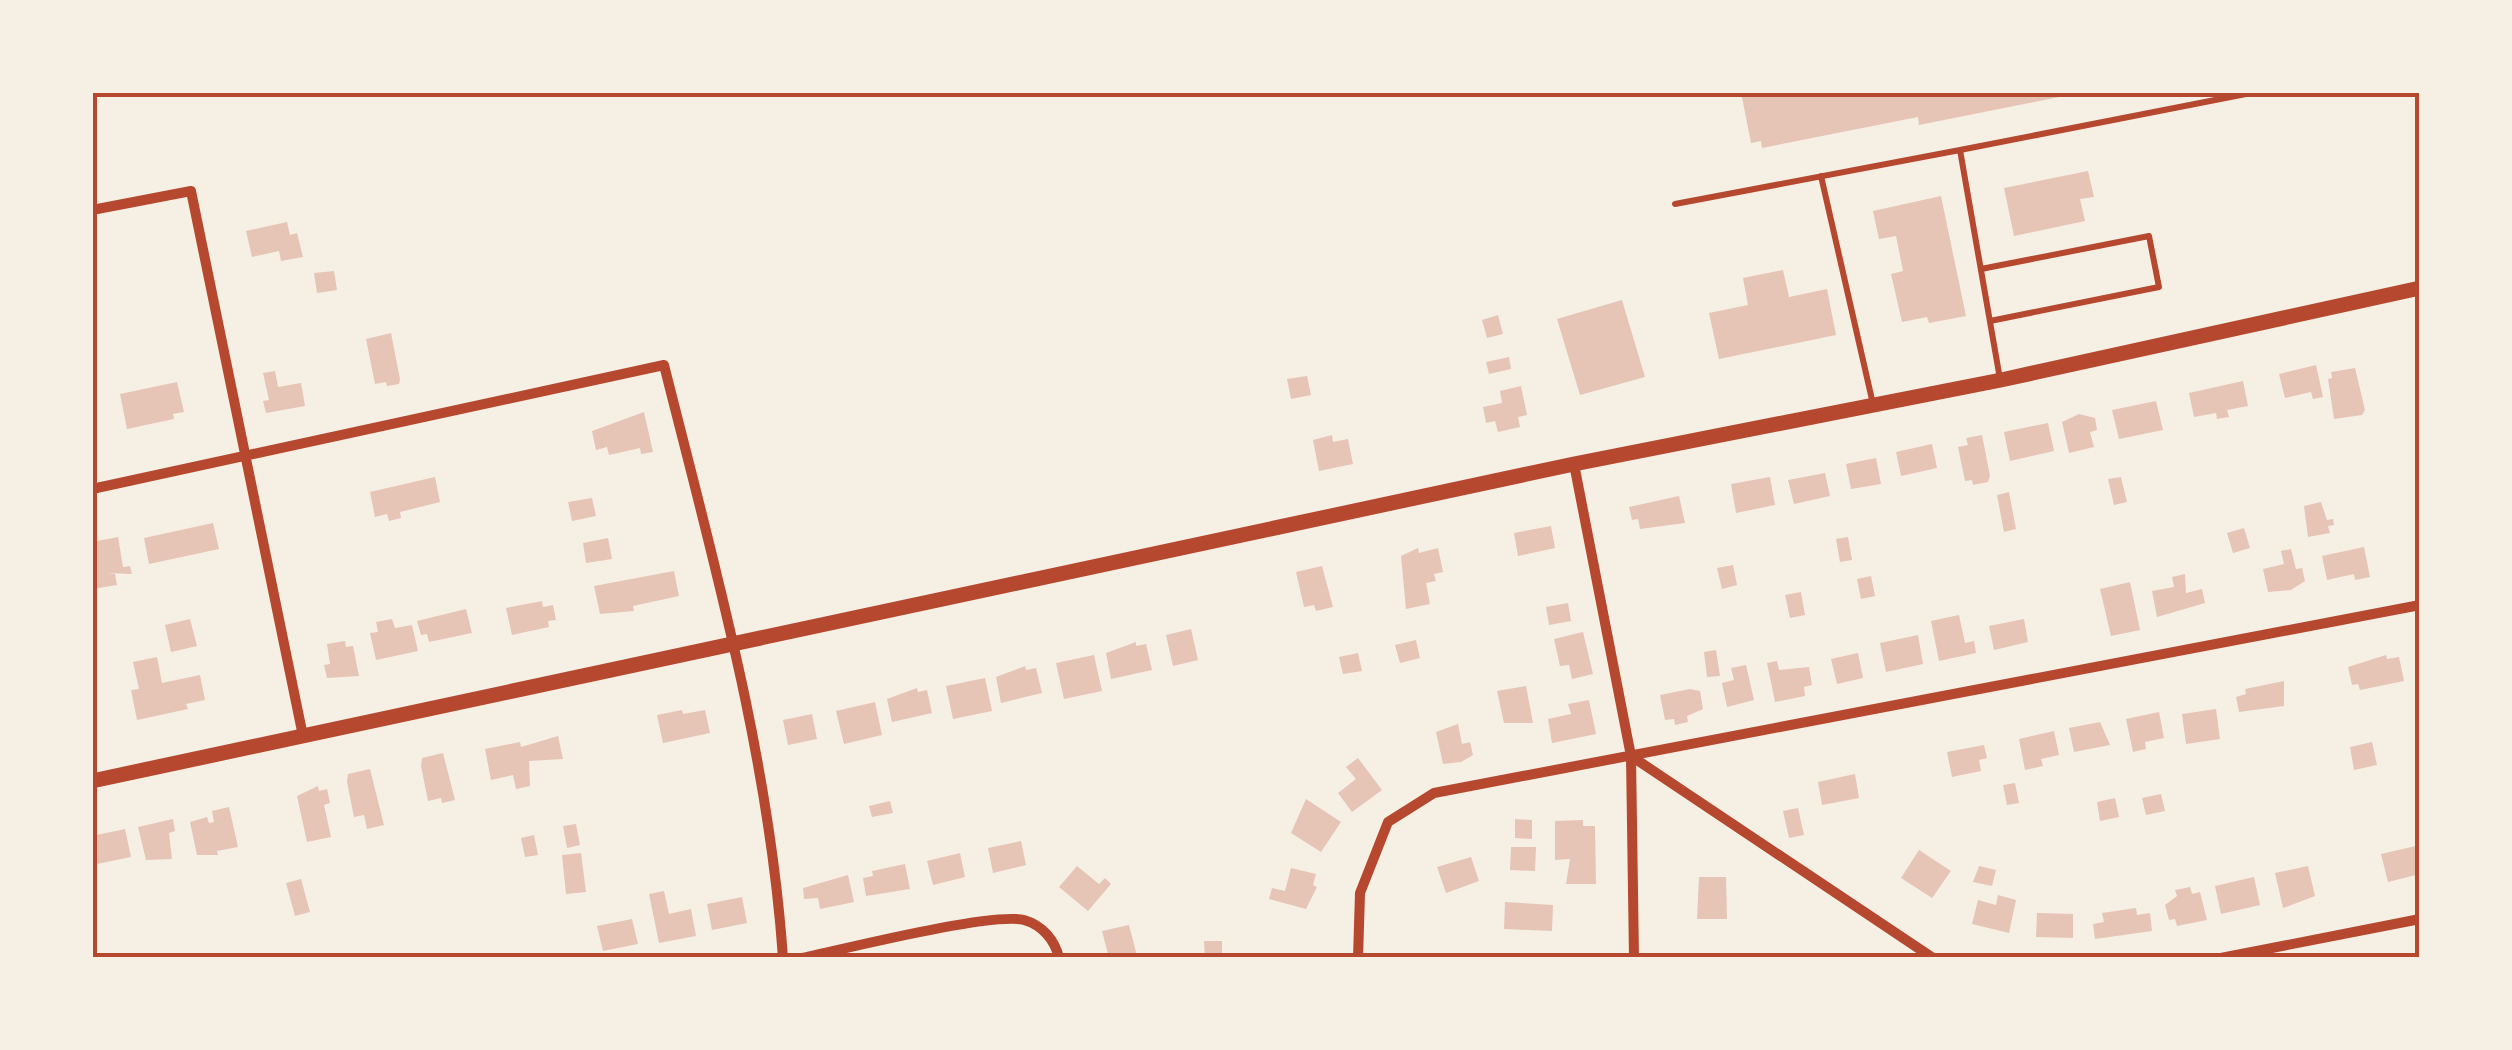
<svg xmlns="http://www.w3.org/2000/svg" width="2512" height="1050" font-family="'Archivo Narrow',sans-serif">
	<style>
		.building { fill: #e6c5b7 }
		.lines { fill: none; stroke-linecap: round; stroke-linejoin: round }
		.service { stroke: #b5482f; stroke-width: 6 }
		.minor { stroke: #b5482f; stroke-width: 10 }
		.tertiary { stroke: #b5482f; stroke-width: 15 }
		.neatline { fill: none; stroke: #b5482f; stroke-width: 4 }
	</style>
	<rect width="100%" height="100%" fill="#f6efe4"/>
	<path class="building" d="M1741,92H2074V94L1919,125L1918,117L1762,148L1761,141L1751,143Z
		M2088,171L2094,197L2080,199L2085,221L2014,236L2004,188Z
		M1941,196L1966,316L1929,323L1927,317L1902,322L1891,274L1903,271L1896,236L1879,239L1873,211Z
		M287,222L290,235L297,233L303,257L281,261L279,251L252,257L246,231Z
		M1783,270L1789,297L1827,289L1836,335L1719,359L1709,313L1748,305L1743,278Z
		M334,271L337,290L317,293L314,273Z
		M1622,300L1645,377L1580,395L1557,319Z
		M1498,315L1503,334L1487,338L1482,320Z
		M391,333L400,379L399,384L387,386L386,382L375,384L366,339Z
		M1509,357L1511,369L1489,374L1486,362Z
		M2316,365L2323,397L2313,399L2311,392L2285,398L2279,374Z
		M2355,368L2365,410L2362,415L2334,419L2328,379L2332,378L2331,372Z
		M275,371L278,387L301,383L305,406L266,413L263,401L269,400L263,373Z
		M1307,376L1311,395L1291,399L1287,379Z
		M2243,381L2248,406L2227,410L2229,417L2217,419L2216,413L2194,417L2189,393Z
		M177,382L184,412L173,414L174,419L127,429L120,394Z
		M1521,386L1527,415L1518,417L1520,427L1498,432L1495,421L1486,423L1483,407L1502,403L1500,391Z
		M2156,401L2163,430L2119,439L2112,410Z
		M644,412L653,452L641,454L640,448L609,455L607,447L596,450L592,431Z
		M2079,414L2095,418L2097,430L2090,432L2094,447L2069,453L2062,422Z
		M2048,423L2054,451L2010,461L2004,432Z
		M1332,435L1333,442L1348,439L1353,464L1319,471L1313,440Z
		M1982,435L1990,476L1988,482L1973,485L1972,480L1965,481L1958,447L1968,445L1966,438Z
		M1932,444L1937,468L1901,476L1896,452Z
		M1876,458L1881,484L1851,489L1846,464Z
		M1825,473L1830,496L1794,504L1788,480Z
		M435,477L440,502L400,512L401,518L389,521L387,514L375,517L370,492Z
		M1770,477L1775,505L1736,513L1731,484Z
		M2121,477L2127,502L2114,505L2108,479Z
		M2009,492L2016,529L2004,532L1997,495Z
		M1679,496L1685,523L1640,529L1638,519L1632,520L1629,507Z
		M592,498L596,516L572,521L568,502Z
		M2321,502L2327,520L2333,519L2334,525L2328,526L2330,533L2308,537L2304,506Z
		M213,523L219,549L149,564L144,538Z
		M1551,526L1555,548L1518,556L1514,533Z
		M2244,528L2250,548L2233,553L2227,533Z
		M118,537L123,567L130,566L132,574L108,573L115,574L117,585L92,589V542Z
		M1848,537L1852,560L1840,562L1836,539Z
		M608,538L612,559L586,563L583,543Z
		M2364,547L2370,577L2355,580L2354,574L2327,580L2322,556Z
		M1418,548L1419,553L1438,548L1443,572L1434,574L1436,581L1426,583L1430,604L1406,609L1401,556Z
		M2291,549L2296,569L2302,568L2305,581L2291,590L2268,592L2263,569L2284,564L2281,551Z
		M1733,565L1737,585L1722,589L1717,568Z
		M1322,566L1333,607L1316,611L1314,605L1304,607L1296,572Z
		M674,571L679,596L633,606L634,611L600,614L594,586Z
		M2185,574L2186,593L2202,589L2205,603L2157,617L2152,591L2174,587L2172,577Z
		M1871,576L1875,596L1861,599L1857,579Z
		M2130,582L2140,630L2111,636L2100,589Z
		M1801,592L1805,615L1790,618L1785,595Z
		M542,601L543,607L553,605L556,620L548,621L549,627L512,635L506,608Z
		M1568,603L1571,621L1549,625L1546,607Z
		M466,609L472,633L429,642L427,634L421,635L417,621Z
		M1959,615L1965,643L1974,641L1976,653L1939,661L1931,621Z
		M190,619L197,646L171,652L165,625Z
		M392,619L395,628L412,625L418,651L376,660L370,633L378,632L376,622Z
		M2024,619L2028,642L1994,650L1989,626Z
		M1191,629L1198,660L1173,666L1166,635Z
		M1583,632L1593,674L1572,679L1569,665L1560,666L1554,639Z
		M1918,635L1923,664L1886,672L1880,643Z
		M1416,640L1420,658L1400,663L1395,645Z
		M345,641L346,647L353,646L359,676L327,678L324,665L330,664L327,644Z
		M1136,642V646L1146,644L1152,670L1111,679L1106,653Z
		M1716,650L1720,676L1707,677L1704,652Z
		M1358,653L1362,671L1343,674L1339,657Z
		M1858,653L1863,678L1837,684L1831,659Z
		M1094,655L1102,691L1064,699L1056,663Z
		M2386,655L2387,659L2399,657L2404,681L2360,690L2358,684L2352,685L2348,667Z
		M157,657L162,683L200,675L205,700L186,704L188,709L137,720L131,690L139,689L133,662Z
		M1777,661L1779,670L1809,667L1812,685L1804,687L1805,696L1775,702L1767,663Z
		M1746,665L1754,700L1727,707L1722,683L1734,680L1731,668Z
		M1025,666L1026,670L1036,668L1042,693L1001,703L996,677Z
		M985,678L992,711L953,719L946,686Z
		M2284,681V706L2239,712L2236,697L2246,694L2245,689Z
		M1526,686L1533,723H1504L1497,691Z
		M917,688L918,692L927,690L932,713L892,722L887,699Z
		M1690,689L1700,691L1703,709L1687,716L1688,722L1675,725L1674,719L1665,720L1660,695Z
		M1589,700L1596,734L1552,743L1548,719L1571,714L1568,704Z
		M875,702L882,735L844,744L836,711Z
		M2216,709L2220,739L2186,744L2182,714Z
		M682,710L683,714L705,710L710,733L663,743L657,715Z
		M2159,712L2164,738L2145,742L2146,749L2133,752L2126,719Z
		M812,714L817,739L788,745L783,720Z
		M2100,722L2110,745L2074,752L2069,728Z
		M1458,724L1462,744L1470,742L1473,755L1461,762L1443,764L1436,732Z
		M2054,731L2059,755L2041,759L2043,766L2025,770L2019,739Z
		M558,736L563,759L529,761L530,786L516,789L513,775L491,780L485,749L520,742L521,747Z
		M2372,742L2377,765L2354,770L2350,747Z
		M1984,745L1987,758L1979,760L1981,771L1952,777L1947,752Z
		M443,753L455,800L442,803L441,798L428,801L421,766L422,758Z
		M1358,758L1382,790L1352,812L1338,793L1356,779L1346,767Z
		M370,769L384,825L367,829L364,815L354,817L347,782L348,774Z
		M1855,774L1859,798L1822,805L1818,782Z
		M2015,783L2019,803L2007,805L2003,785Z
		M318,786L319,791L327,789L330,803L324,805L331,837L307,842L297,796Z
		M2161,794L2165,811L2146,815L2142,798Z
		M2115,798L2119,817L2100,821L2097,802Z
		M1306,799L1341,822L1321,852L1291,833Z
		M890,801L893,813L872,817L869,806Z
		M229,807L238,847L217,851L218,855H197L190,822L207,817L209,823L214,822L212,811Z
		M1798,808L1804,835L1789,838L1783,811Z
		M173,819L175,831L169,833L172,859L146,860L138,827Z
		M1515,819L1532,820V839L1515,838Z
		M1583,820V826H1595L1596,884H1566L1570,859L1555,860V821Z
		M576,824L580,845L567,848L563,826Z
		M125,829L131,857L92,865V836Z
		M534,835L538,855L525,857L521,838Z
		M1021,841L1026,865L993,873L988,848Z
		M2420,845V874L2388,882L2381,854Z
		M1511,847H1536L1535,871L1510,870Z
		M1919,850L1951,871L1932,898L1901,878Z
		M581,853L586,892L566,894L562,855Z
		M960,853L965,877L933,885L927,861Z
		M1471,857L1479,881L1446,893L1437,867Z
		M905,864L910,889L866,896L863,878L873,876L872,871Z
		M1077,866L1099,884L1105,878L1111,884L1088,911L1059,887Z
		M1979,866L1996,870L1992,886L1973,882Z
		M2308,866L2315,896L2283,908L2275,873Z
		M1291,868L1316,874L1313,885L1317,887L1306,909L1269,899L1272,888L1285,891Z
		M848,875L854,902L820,909L818,898L804,899L803,888Z
		M1699,877H1726L1727,919H1697Z
		M2254,877L2260,905L2221,914L2215,886Z
		M301,879L310,912L295,916L286,883Z
		M2190,887L2192,894L2200,892L2207,920L2177,926L2175,919L2169,920L2165,905L2177,896L2175,890Z
		M664,891L669,914L691,909L696,936L659,943L649,894Z
		M1998,895L2016,900L2009,933L1972,924L1978,900L1996,905Z
		M742,897L747,923L712,930L707,904Z
		M1505,902L1553,905L1552,931L1504,929Z
		M2136,908L2137,915L2150,913L2152,931L2095,939L2093,924L2104,922L2102,913Z
		M2037,913L2073,914V938L2036,937Z
		M632,919L638,944L603,951L597,926Z
		M1129,925L1137,956L1109,958L1102,931Z
		M1204,941H1222V958H1205Z"/>
	<g class="lines">
		<path class="service" d="M1960,150L2256,92
			M1821,176L1873,404
			M1675,204L1960,150L2000,379
			M1981,269L2149,236L2159,287L1990,321"/>
		<path class="minor" d="M92,210L191,191L303,736
			M1574,464L1631,756L1634,958
			M92,489L664,365C713,560 769,756 783,958
			M1631,756L1933,958
			M802,958C844,949 991,912 1024,920C1042,925 1055,940 1059,958
			M1358,958L1360,893L1388,822L1434,793L2420,605
			M2221,958L2420,919"/>
		<path class="tertiary" d="M92,781L1574,464L2001,380L2420,288"/>
	</g>
	<rect width="2512" height="1050" fill="none" stroke="#f6efe4" stroke-width="190"/>
	<rect x="95" y="95" width="2322" height="860" class="neatline"/>
</svg>
